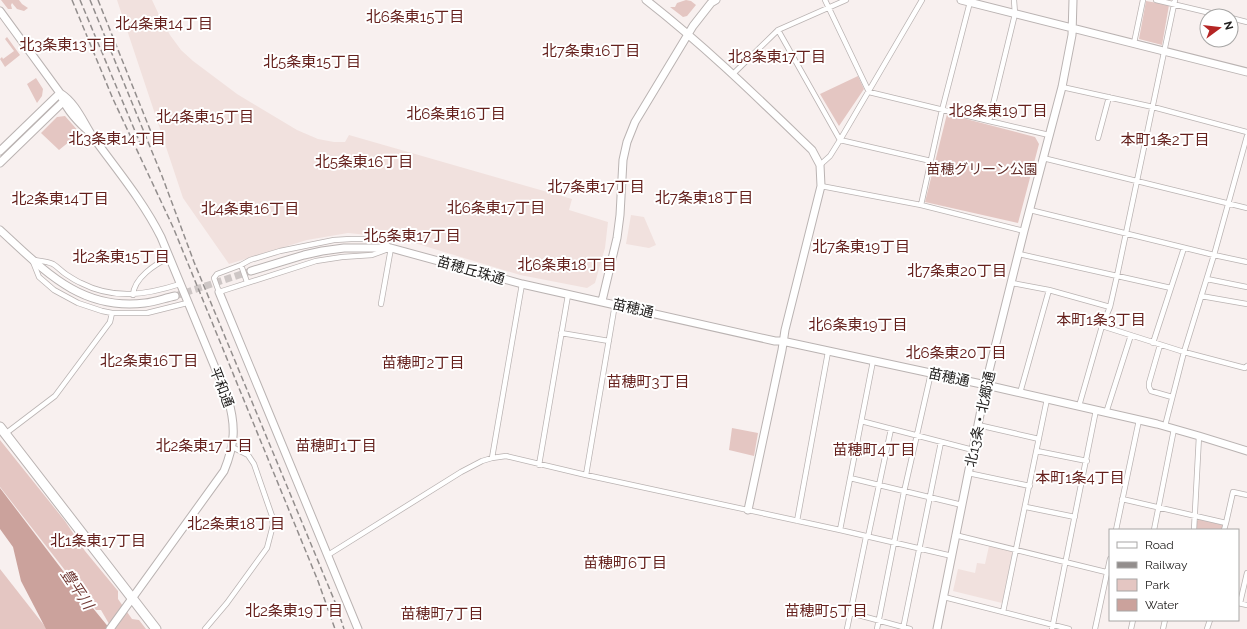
<svg xmlns="http://www.w3.org/2000/svg" width="1247" height="629" font-family="Raleway,'Noto Sans JP',sans-serif">
	<style>
		.built { fill: #f1e1de }
		.green { fill: #e4c6c2 }
		.water { fill: #cba29c }
		.lines { fill: none; stroke-linecap: round; stroke-linejoin: round }
		.secondary-tunnel { stroke: #cdc6c5; stroke-width: 7; stroke-dasharray: 7 3.5; stroke-linecap: butt }
		.street-casing { stroke: #bab3b2; stroke-width: 6 }
		.secondary-casing { stroke: #bab3b2; stroke-width: 9 }
		.highway-casing { stroke: #bab3b2; stroke-width: 11 }
		.street { stroke: #fff; stroke-width: 4.5 }
		.secondary { stroke: #fff; stroke-width: 7 }
		.highway { stroke: #fff; stroke-width: 9 }
		.rail { stroke: #938e8d; stroke-width: 1.5; stroke-dasharray: 6 3; stroke-linecap: butt }
		.labels { text-anchor: middle; stroke-width: 4; stroke-linejoin: round; paint-order: stroke }
		.park-label { font-size: 14px; fill: #602a25; stroke: #fff }
		.street-label { font-size: 14px; fill: #22201f; stroke: #fff }
		.neighbourhood-label { font-size: 15px; fill: #65201c; stroke: #fff }
		.water-label { font-size: 15px; font-style: italic; fill: #6f3732; stroke: #fff }
	</style>
	<rect width="100%" height="100%" fill="#f8f0ef"/>
	<path class="built" d="M117,0H152L160,17L170,35L181,50L193,61L237,94L297,130L318,139L334,142H345L349,135L572,199L569,210L608,222L605,248L595,283L587,288L520,275L398,238L348,233L307,240L229,264L183,198Z
		M631,215L644,217L656,245L649,248L626,244Z
		M989,546L1013,551L1002,603L953,591L958,569L975,573L977,563L985,564Z"/>
	<path class="green" d="M1,0H19L22,4L28,8L24,11L17,9L12,3L11,5L12,9H8Z
		M686,0L691,1L696,5L687,16L683,17L670,7H675L677,3Z
		M1146,1L1169,5L1162,45L1139,39Z
		M7,37L20,55L5,67L0,59L2,57L3,59L14,51L5,39Z
		M858,76L864,89L839,126L820,94Z
		M36,78L43,89L42,96L37,103L27,84Z
		M947,114L1035,137L1039,144L1018,223L925,202Z
		M65,116L80,133L59,150L41,133L57,117Z
		M732,428L758,433L754,456L729,450Z
		M0,440L65,521L85,551L118,591V599L132,619L139,620L146,629H112L101,610H96L0,487Z
		M1199,519L1223,525V530H1196L1197,521Z
		M0,569L47,629H0Z"/>
	<path class="water" d="M0,488L70,580L110,629H46L21,581L13,547L0,529Z"/>
	<g class="lines">
		<path class="secondary-tunnel" d="M175,296L251,271"/>
		<defs>
			<path id="street" d="M825,0L869,92L989,121L1049,135
				M1156,0L1223,16
				M970,2L942,110L921,205L1024,231
				M1231,18L1247,22
				M778,30L840,140L931,161
				M1134,43L1143,0
				M733,74L778,30L846,0
				M1062,87L1153,107L1247,132
				M989,121L1015,14L1014,0
				M1098,138L1109,97
				M1043,158L1247,208
				M820,165L830,156L840,140L922,0
				M821,186L921,205
				M1030,210L1214,255L1247,262
				M351,239H379L391,248L372,255L342,257L316,261L219,292L214,278L217,274L241,265L250,260L280,251L334,240Z
				M1019,254L1171,288
				M34,260C40,261 47,261 53,264C58,267 62,272 67,275C72,278 76,281 81,283C114,300 146,295 180,284
				M33,262L39,277L54,290L78,303L102,311L112,313H147L187,303
				M241,265L247,282
				M1207,279L1247,287
				M1012,283L1049,290L1110,307
				M133,295C134,278 155,264 169,258
				M1201,296L1247,304
				M381,304L391,248
				M1102,326L1184,352L1245,368L1247,366
				M561,333L609,341
				M1153,343L1184,248
				M1160,345L1149,383V387L1151,391L1172,397
				M1020,393L1049,290
				M1079,406L1102,326L1110,307L1117,276L1175,0
				M1106,413L1131,335
				M861,421L973,450
				M978,425L1039,439
				M1165,426L1184,352L1214,255L1247,136
				M5,434L55,396L110,322L112,313
				M1037,451L1087,461
				M492,458L522,284
				M539,465L568,295
				M968,473L1030,486
				M586,475L615,304
				M850,478L962,505
				M1122,499L1226,523L1233,492L1247,495
				M1026,507L1075,517
				M797,521L828,352
				M840,530L873,361
				M1116,530L1139,420
				M1154,530L1174,429
				M1194,530L1199,436
				M1224,530L1226,523
				M955,535L1110,573
				M868,537L891,429
				M328,555L461,472L482,461L492,458L506,456L586,475L840,530L952,556
				M944,597L1069,629
				M1238,603L1247,605
				M1240,603L1247,573
				M1003,612L1047,399
				M851,613L910,629
				M205,629L227,603L267,548L273,525L272,516L254,464L248,455L232,447
				M847,629L866,537
				M877,629L904,492L931,373
				M903,629L941,442
				M1052,629L1096,410
				M1095,629L1110,559
				M1131,629L1133,620
				M1163,629L1165,620
				M1207,629L1210,620"/>
			<path id="secondary" d="M646,0C705,46 758,98 812,150L820,165L821,186L785,330L782,350L748,510
				M961,0L1247,72
				M0,11L60,93C65,108 76,120 87,130
				M60,93C76,103 83,122 93,137C117,170 143,201 161,237L228,399C236,426 235,444 224,471L110,629
				M0,151L60,93
				M0,163L66,99
				M0,230C44,270 80,311 145,303C155,302 165,298 175,296
				M251,271L304,255L322,251L344,248H391L522,284L775,341H782L986,385L1157,424L1199,436L1247,451
				M219,292L358,629
				M602,301L617,238L620,215L623,160L627,142L635,122L693,26L711,3L716,0
				M937,629L988,375L1024,231L1062,87L1072,35L1073,0"/>
			<path id="highway" d="M0,427L156,629"/>
		</defs>
		<use href="#street" class="street-casing"/>
		<use href="#secondary" class="secondary-casing"/>
		<use href="#highway" class="highway-casing"/>
		<use href="#street" class="street"/>
		<use href="#secondary" class="secondary"/>
		<use href="#highway" class="highway"/>
		<path class="rail" d="M72,0L113,99L173,227L318,581L335,629
			M80,0L140,143
			M90,0L162,176L194,262L335,602L344,629
			M98,0L151,132"/>
	</g>
	<g class="labels">
		<g class="park-label">
			<text x="982" y="174">苗穂グリーン公園</text>
		</g>
		<g class="street-label">
			<text transform="translate(471 270) rotate(16)" y="5">苗穂丘珠通</text>
			<text transform="translate(633 308) rotate(13)" y="5">苗穂通</text>
			<text transform="translate(949 377) rotate(12)" y="5">苗穂通</text>
			<text transform="translate(222 387) rotate(69)" y="5">平和通</text>
			<text transform="translate(980 419) rotate(-78)" y="5">北13条・北郷通</text>
		</g>
		<g class="neighbourhood-label">
			<text x="415" y="22">北6条東15丁目</text>
			<text x="164" y="29">北4条東14丁目</text>
			<text x="68" y="50">北3条東13丁目</text>
			<text x="591" y="56">北7条東16丁目</text>
			<text x="777" y="62">北8条東17丁目</text>
			<text x="312" y="67">北5条東15丁目</text>
			<text x="998" y="116">北8条東19丁目</text>
			<text x="456" y="119">北6条東16丁目</text>
			<text x="205" y="122">北4条東15丁目</text>
			<text x="117" y="144">北3条東14丁目</text>
			<text x="1165" y="145">本町1条2丁目</text>
			<text x="364" y="167">北5条東16丁目</text>
			<text x="596" y="192">北7条東17丁目</text>
			<text x="704" y="203">北7条東18丁目</text>
			<text x="60" y="204">北2条東14丁目</text>
			<text x="496" y="213">北6条東17丁目</text>
			<text x="250" y="214">北4条東16丁目</text>
			<text x="412" y="241">北5条東17丁目</text>
			<text x="861" y="252">北7条東19丁目</text>
			<text x="121" y="262">北2条東15丁目</text>
			<text x="567" y="270">北6条東18丁目</text>
			<text x="957" y="276">北7条東20丁目</text>
			<text x="1101" y="325">本町1条3丁目</text>
			<text x="858" y="330">北6条東19丁目</text>
			<text x="956" y="358">北6条東20丁目</text>
			<text x="149" y="366">北2条東16丁目</text>
			<text x="423" y="368">苗穂町2丁目</text>
			<text x="648" y="387">苗穂町3丁目</text>
			<text x="204" y="451">北2条東17丁目</text>
			<text x="336" y="451">苗穂町1丁目</text>
			<text x="874" y="455">苗穂町4丁目</text>
			<text x="1080" y="483">本町1条4丁目</text>
			<text x="236" y="529">北2条東18丁目</text>
			<text x="98" y="546">北1条東17丁目</text>
			<text x="625" y="568">苗穂町6丁目</text>
			<text x="294" y="616">北2条東19丁目</text>
			<text x="826" y="616">苗穂町5丁目</text>
			<text x="442" y="619">苗穂町7丁目</text>
		</g>
		<g class="water-label">
			<text transform="translate(77 589) rotate(56)" y="5">豊平川</text>
		</g>
	</g>
	<rect x="1109" y="529" width="130" height="92" fill="#ffffff" stroke="#a7a6a5"/>
	<rect x="1117" y="542" width="20" height="6" fill="#ffffff" stroke="#a7a6a5"/>
	<text x="1145" y="549" font-size="12" fill="#22201f">Road</text>
	<rect x="1117" y="562" width="20" height="6" fill="#938e8d" stroke="#a7a6a5"/>
	<text x="1145" y="569" font-size="12" fill="#22201f">Railway</text>
	<rect x="1117" y="579" width="20" height="12" fill="#e4c6c2" stroke="#a7a6a5"/>
	<text x="1145" y="589" font-size="12" fill="#22201f">Park</text>
	<rect x="1117" y="599" width="20" height="12" fill="#cba29c" stroke="#a7a6a5"/>
	<text x="1145" y="609" font-size="12" fill="#22201f">Water</text>
	<g transform="translate(1219 28) rotate(75)"><circle r="19" fill="#ffffff" stroke="#a7a6a5"/>
	<path d="M0-3L7 15L0 10L-7 15Z" fill="#b52524"/>
	<text y="-6" font-size="11" font-weight="bold" text-anchor="middle" fill="#22201f">N</text>
	</g>
</svg>
